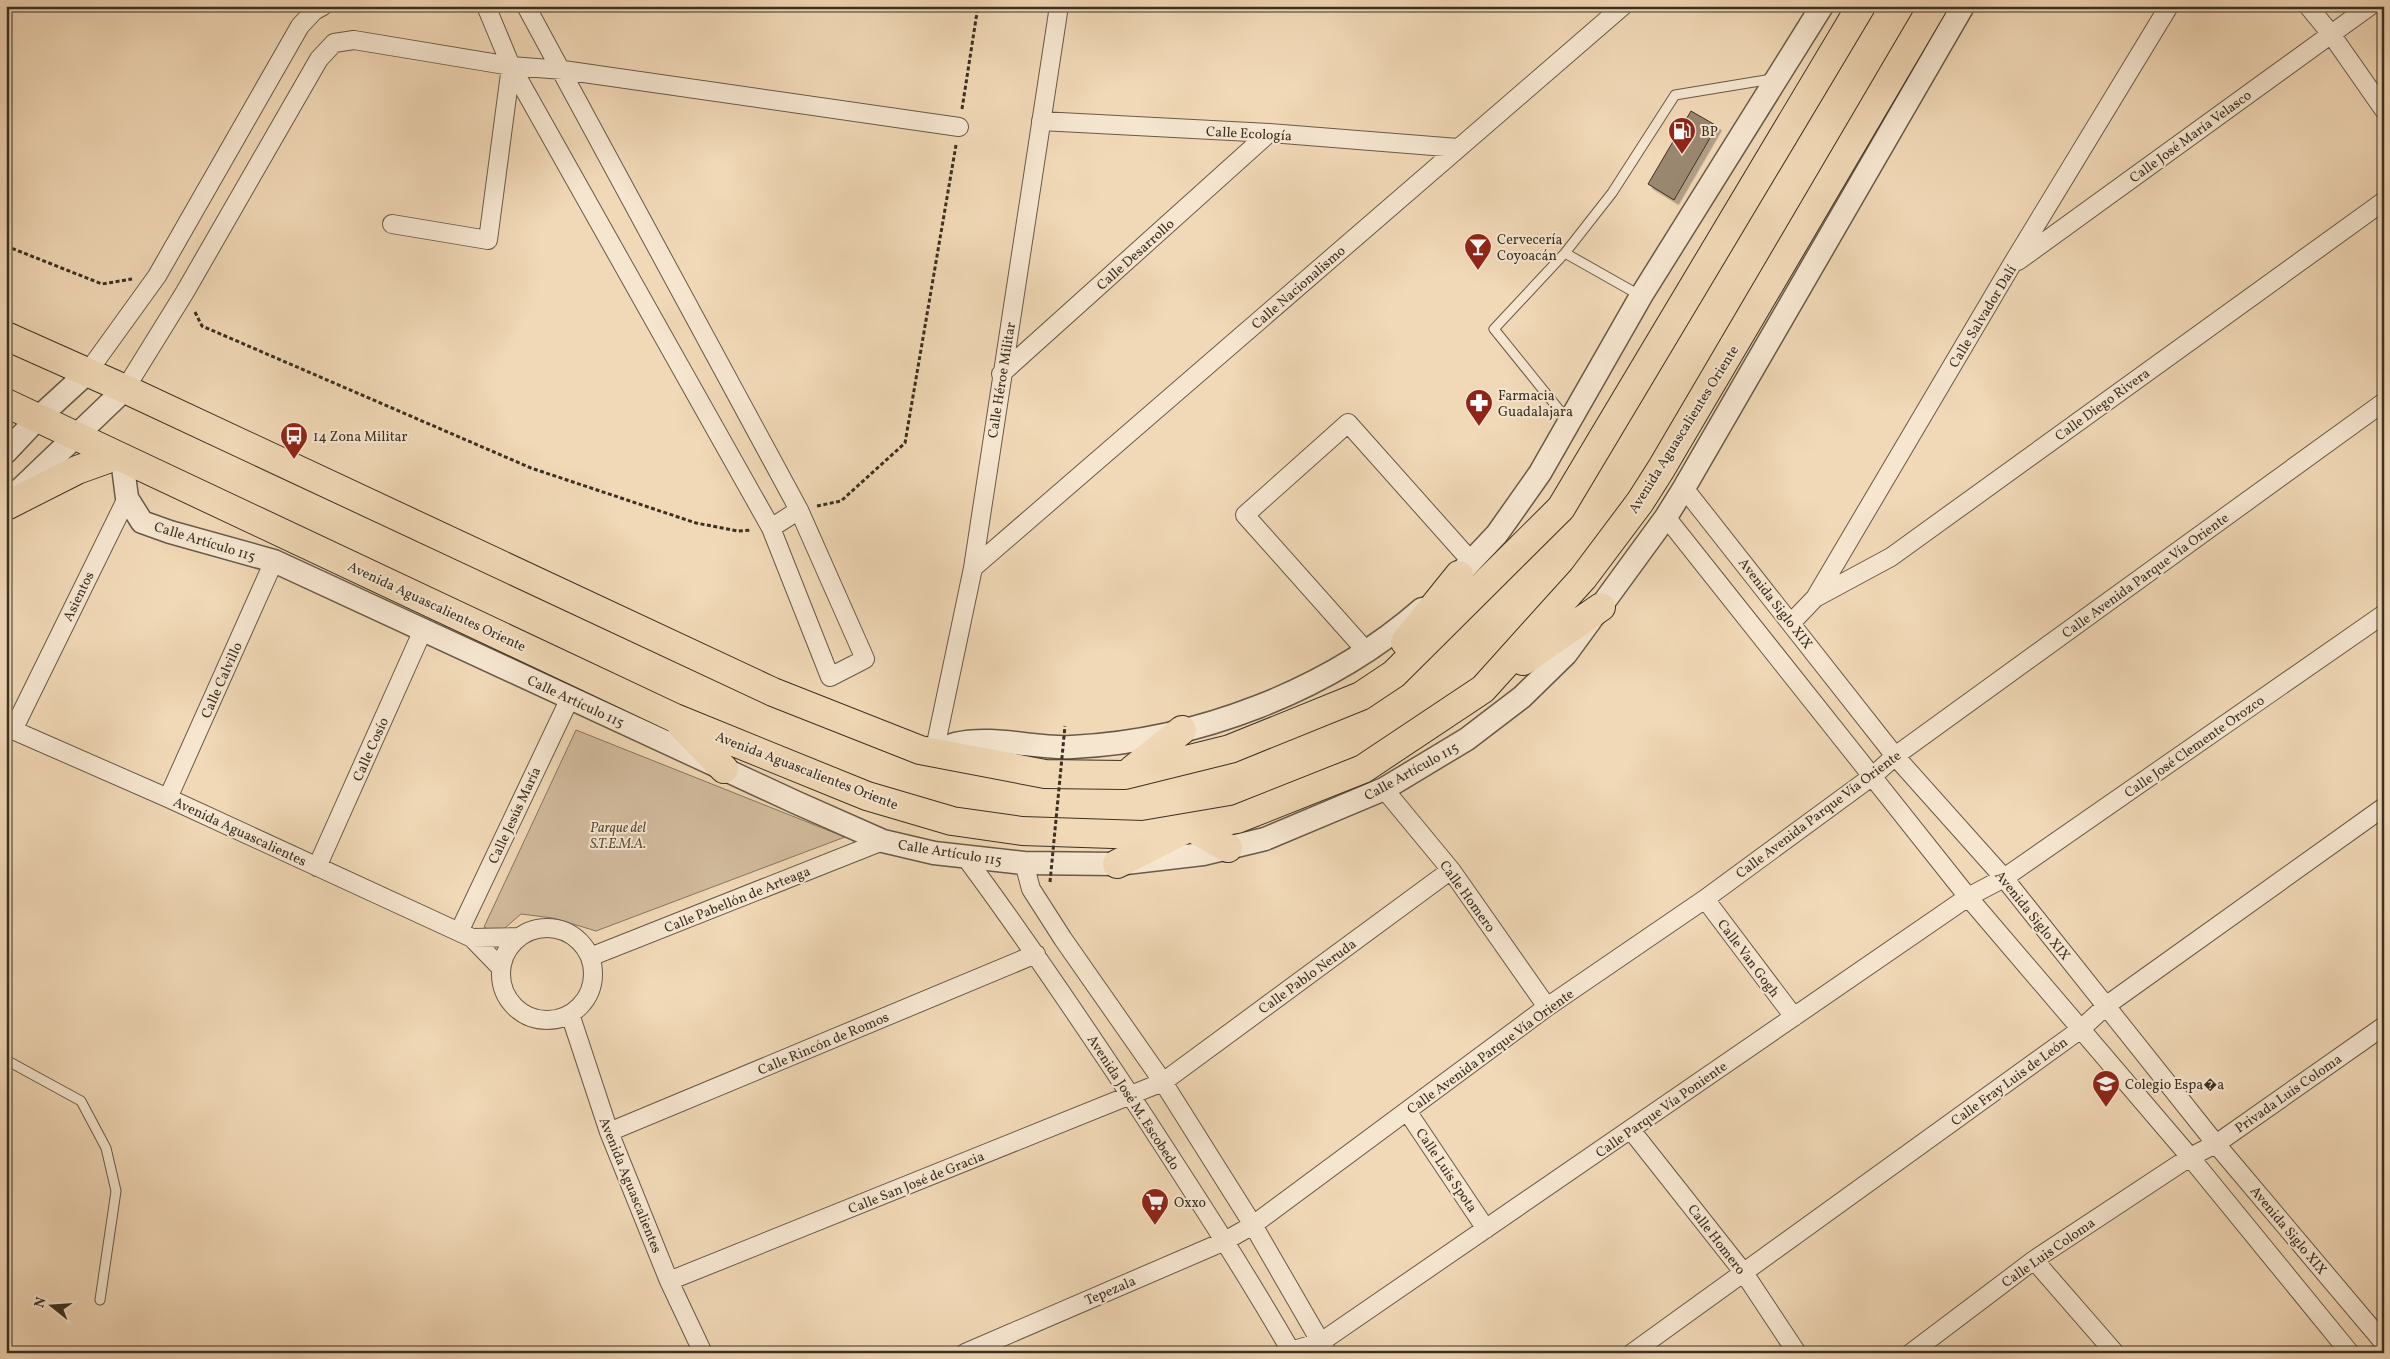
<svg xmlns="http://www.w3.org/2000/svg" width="2390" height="1359" font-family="Vollkorn,serif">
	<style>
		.green { fill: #d2bb9d; stroke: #867660 }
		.building { fill: #9a876f; stroke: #3b3022; filter: url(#shadow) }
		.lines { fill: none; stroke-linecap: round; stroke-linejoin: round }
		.service-casing { stroke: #685a47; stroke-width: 11 }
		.minor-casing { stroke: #685a47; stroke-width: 20 }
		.tertiary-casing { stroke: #685a47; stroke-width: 25 }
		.primary-casing { stroke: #3b3022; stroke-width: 30 }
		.path { stroke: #3b3022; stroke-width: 3; stroke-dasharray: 4 2.5; stroke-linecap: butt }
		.service { stroke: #f6e6d0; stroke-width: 9 }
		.minor { stroke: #f6e6d0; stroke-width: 18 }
		.tertiary { stroke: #f6e6d0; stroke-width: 22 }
		.primary { stroke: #f1d8b6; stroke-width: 28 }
		.path-bridge { stroke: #3b3022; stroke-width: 3; stroke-dasharray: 4 2.5; stroke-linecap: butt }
		.labels { text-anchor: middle; stroke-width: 4; stroke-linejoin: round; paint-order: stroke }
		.poi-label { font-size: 14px; fill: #3b3022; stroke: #f6e6d0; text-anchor: start }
		.street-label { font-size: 14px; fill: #3b3022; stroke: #f6e6d0 }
		.park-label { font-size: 14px; font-style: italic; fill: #594c3b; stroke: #f6e6d0 }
	</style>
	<defs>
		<filter id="shadow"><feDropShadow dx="4.5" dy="4.5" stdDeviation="0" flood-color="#0004"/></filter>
	</defs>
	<rect width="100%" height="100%" fill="#f1d8b6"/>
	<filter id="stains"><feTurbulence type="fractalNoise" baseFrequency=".004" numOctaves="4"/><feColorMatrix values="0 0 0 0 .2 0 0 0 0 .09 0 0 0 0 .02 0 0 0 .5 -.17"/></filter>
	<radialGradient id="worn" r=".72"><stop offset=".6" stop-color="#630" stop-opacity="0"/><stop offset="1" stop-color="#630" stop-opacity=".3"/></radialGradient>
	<path class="green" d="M576,730L845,837L596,931L553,918L521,914L498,934L484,927Z"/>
	<path class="building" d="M1691,111L1717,126L1674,200L1648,184Z"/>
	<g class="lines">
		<defs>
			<path id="service" d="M1565,253L1641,296
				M1569,422L1494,329L1565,253L1612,193L1675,95L1772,79
				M6,1060L81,1101L106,1148L116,1191L100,1300"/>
			<path id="minor" d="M486,6L511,66L771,528L830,677L865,659L799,510L526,6
				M2308,6L2331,34L2384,110
				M1041,121L1269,133L1458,148
				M392,224L488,240L511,66
				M2018,261L2370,6
				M87,373L157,276L300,26L314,11L323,6
				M1001,374L1269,133
				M125,389L185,292L319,59L334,43L354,40L511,66L563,70L959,127
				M1684,488L1895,756L2004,878L2216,1144L2384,1343
				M1666,517L1968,897L2190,1157L2350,1353
				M771,528L799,510
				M973,568L1623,6
				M1815,598L1891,557L2384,201
				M1792,622L1815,598L2011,266L2169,6
				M1367,652L1245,515L1348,423L1471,561
				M6,727L168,798L472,938L501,968
				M13,730L127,498
				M934,753L973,568L1059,6
				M1384,789L1451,870L1547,1007
				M168,798L274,561
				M966,858C1029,943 1088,1031 1146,1119C1196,1196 1246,1273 1292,1353
				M1024,863L1031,889L1063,939L1163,1082L1253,1225L1327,1353
				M317,867L423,630
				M1705,899L1794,1017
				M501 974a46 46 0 1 1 92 0a46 46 0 1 1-92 0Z
				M459,932L570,698
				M472,938L518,937
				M590,957L883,841
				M570,1014L609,1132L669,1281L703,1353
				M1407,1111L1486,1229
				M1631,1130L1744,1273L1797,1353
				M609,1132L1036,954
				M2034,1260L2115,1353
				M669,1281L1163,1082L1451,870
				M965,1353L1225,1241L1253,1225L1547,1007L1705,899L1874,775L1895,756L2384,402
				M1284,1353L1321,1342L1968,897L2004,878L2384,614
				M1632,1353L2081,1029L2107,1005L2384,807
				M1911,1353L2034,1260L2190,1157L2216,1144L2384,1026"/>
			<path id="tertiary" d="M6,452L38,418L87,373
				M122,459L127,498L142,522L170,532L274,561L795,802L883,841L934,853L1024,863L1117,864L1203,854L1265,839L1384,789L1467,739L1522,697L1566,654L1666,517L1684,488L1963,6
				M9,500L125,389
				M1448,586L1497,534L1540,473L1641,296L1822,6
				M934,753C941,750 948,746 955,744C994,735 1034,749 1072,747C1197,741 1328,691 1422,609"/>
			<path id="primary" d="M6,336L125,389L773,692L920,750L1045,774L1125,775L1230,749L1361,696L1394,674L1561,508L1861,6
				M6,403L675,718L867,796L952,821L1022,831L1143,835L1237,819L1363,769L1483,689L1583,578L1640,502L1661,469L1933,6
				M6,506L77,470L116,456
				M1405,642L1459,575
				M1523,661L1601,607
				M681,725L724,769
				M1132,770L1182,730
				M1117,864L1190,827L1228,848"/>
		</defs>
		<use href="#service" class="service-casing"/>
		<use href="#minor" class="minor-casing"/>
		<use href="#tertiary" class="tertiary-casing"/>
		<use href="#primary" class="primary-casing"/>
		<path class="path" d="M962,109L978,6
			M6,246L102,284L132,279
			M195,312L202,326L531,468L696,523L738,531L751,530
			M817,506L841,501L905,443L956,145"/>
		<use href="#service" class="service"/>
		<use href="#minor" class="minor"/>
		<use href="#tertiary" class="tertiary"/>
		<use href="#primary" class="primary"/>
		<path class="path-bridge" d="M1050,882L1065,726"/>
	</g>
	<defs>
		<symbol id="fuel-pin" viewBox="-11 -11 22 30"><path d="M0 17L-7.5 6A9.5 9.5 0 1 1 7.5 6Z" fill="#8f2418" stroke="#f6e6d0"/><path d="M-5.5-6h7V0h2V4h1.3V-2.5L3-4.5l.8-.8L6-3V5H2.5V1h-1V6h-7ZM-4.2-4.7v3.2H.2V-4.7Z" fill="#fff"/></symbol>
		<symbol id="bar-pin" viewBox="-11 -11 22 30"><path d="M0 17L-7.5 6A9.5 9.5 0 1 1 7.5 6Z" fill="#8f2418" stroke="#f6e6d0"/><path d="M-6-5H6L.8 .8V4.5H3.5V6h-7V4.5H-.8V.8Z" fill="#fff"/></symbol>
		<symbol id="pharmacy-pin" viewBox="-11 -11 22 30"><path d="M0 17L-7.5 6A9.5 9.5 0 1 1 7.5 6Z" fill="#8f2418" stroke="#f6e6d0"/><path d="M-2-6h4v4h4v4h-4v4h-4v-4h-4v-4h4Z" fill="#fff"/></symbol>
		<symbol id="bus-pin" viewBox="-11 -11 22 30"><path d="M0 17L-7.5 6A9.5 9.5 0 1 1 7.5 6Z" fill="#8f2418" stroke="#f6e6d0"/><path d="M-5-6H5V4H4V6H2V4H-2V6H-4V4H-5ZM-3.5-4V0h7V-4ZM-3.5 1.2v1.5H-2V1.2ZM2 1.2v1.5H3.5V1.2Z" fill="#fff"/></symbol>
		<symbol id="school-pin" viewBox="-11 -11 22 30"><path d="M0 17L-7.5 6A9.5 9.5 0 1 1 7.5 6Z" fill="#8f2418" stroke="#f6e6d0"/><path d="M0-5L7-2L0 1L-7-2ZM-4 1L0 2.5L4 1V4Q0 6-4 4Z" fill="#fff"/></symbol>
		<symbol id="supermarket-pin" viewBox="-11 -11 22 30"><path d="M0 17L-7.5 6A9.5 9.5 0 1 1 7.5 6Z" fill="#8f2418" stroke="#f6e6d0"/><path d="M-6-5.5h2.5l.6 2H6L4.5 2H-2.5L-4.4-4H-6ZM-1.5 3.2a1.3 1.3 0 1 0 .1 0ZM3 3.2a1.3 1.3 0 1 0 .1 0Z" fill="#fff"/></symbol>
	</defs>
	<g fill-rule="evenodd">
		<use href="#fuel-pin" x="1666" y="115" width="32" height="43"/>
		<use href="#bar-pin" x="1462" y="231" width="32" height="43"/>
		<use href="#pharmacy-pin" x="1463" y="387" width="32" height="43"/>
		<use href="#bus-pin" x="278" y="420" width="32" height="43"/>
		<use href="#school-pin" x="2090" y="1068" width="32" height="43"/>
		<use href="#supermarket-pin" x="1139" y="1186" width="32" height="43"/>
	</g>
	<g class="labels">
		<g class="poi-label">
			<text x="1701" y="136">BP</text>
			<text x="1497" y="244">Cervecería<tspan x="1497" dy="16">Coyoacán</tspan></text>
			<text x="1498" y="400">Farmacia<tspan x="1498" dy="16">Guadalajara</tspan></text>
			<text x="313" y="441">14 Zona Militar</text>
			<text x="2125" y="1089">Colegio Espa�a</text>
			<text x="1174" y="1207">Oxxo</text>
		</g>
		<g class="street-label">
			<text transform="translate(1249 133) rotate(3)" y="5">Calle Ecología</text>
			<text transform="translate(2190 136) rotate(-36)" y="5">Calle José María Velasco</text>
			<text transform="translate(1135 254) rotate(-42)" y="5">Calle Desarrollo</text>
			<text transform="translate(1298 287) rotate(-41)" y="5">Calle Nacionalismo</text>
			<text transform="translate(1982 316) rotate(-59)" y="5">Calle Salvador Dalí</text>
			<text transform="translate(1001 380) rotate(-81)" y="5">Calle Héroe Militar</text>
			<text transform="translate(2102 404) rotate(-36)" y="5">Calle Diego Rivera</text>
			<text transform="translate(1683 429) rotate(-58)" y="5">Avenida Aguascalientes Oriente</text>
			<text transform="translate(205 541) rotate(17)" y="5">Calle Artículo 115</text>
			<text transform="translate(2145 575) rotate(-36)" y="5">Calle Avenida Parque Vía Oriente</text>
			<text transform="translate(78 596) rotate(-64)" y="5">Asientos</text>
			<text transform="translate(1776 603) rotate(52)" y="5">Avenida Siglo XIX</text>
			<text transform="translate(437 606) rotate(25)" y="5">Avenida Aguascalientes Oriente</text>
			<text transform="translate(221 680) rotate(-66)" y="5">Calle Calvillo</text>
			<text transform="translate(576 701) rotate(25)" y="5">Calle Artículo 115</text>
			<text transform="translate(2194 746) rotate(-35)" y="5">Calle José Clemente Orozco</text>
			<text transform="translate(370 749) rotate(-66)" y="5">Calle Cosío</text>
			<text transform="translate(807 770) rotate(21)" y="5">Avenida Aguascalientes Oriente</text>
			<text transform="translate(1411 771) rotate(-29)" y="5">Calle Artículo 115</text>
			<text transform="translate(1818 814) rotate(-37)" y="5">Calle Avenida Parque Vía Oriente</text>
			<text transform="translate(514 815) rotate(-65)" y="5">Calle Jesús María</text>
			<text transform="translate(240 831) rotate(25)" y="5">Avenida Aguascalientes</text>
			<text transform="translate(950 852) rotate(9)" y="5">Calle Artículo 115</text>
			<text transform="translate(1468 896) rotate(54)" y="5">Calle Homero</text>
			<text transform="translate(737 899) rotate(-22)" y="5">Calle Pabellón de Arteaga</text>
			<text transform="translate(2033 915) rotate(51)" y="5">Avenida Siglo XIX</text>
			<text transform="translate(1749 958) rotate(53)" y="5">Calle Van Gogh</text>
			<text transform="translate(1307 976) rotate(-36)" y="5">Calle Pablo Neruda</text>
			<text transform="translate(823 1043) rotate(-23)" y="5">Calle Rincón de Romos</text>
			<text transform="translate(1490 1051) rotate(-36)" y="5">Calle Avenida Parque Vía Oriente</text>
			<text transform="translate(2009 1081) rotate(-36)" y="5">Calle Fray Luis de León</text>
			<text transform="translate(2288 1093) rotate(-35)" y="5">Privada Luis Coloma</text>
			<text transform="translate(1134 1102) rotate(57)" y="5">Avenida José M. Escobedo</text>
			<text transform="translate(1661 1109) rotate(-35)" y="5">Calle Parque Vía Poniente</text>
			<text transform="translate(1447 1170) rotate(56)" y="5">Calle Luis Spota</text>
			<text transform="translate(916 1182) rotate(-22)" y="5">Calle San José de Gracia</text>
			<text transform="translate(631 1185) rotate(68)" y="5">Avenida Aguascalientes</text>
			<text transform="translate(2289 1230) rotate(50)" y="5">Avenida Siglo XIX</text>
			<text transform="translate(1717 1239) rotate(52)" y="5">Calle Homero</text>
			<text transform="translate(2048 1252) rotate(-35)" y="5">Calle Luis Coloma</text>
			<text transform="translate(1110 1290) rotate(-23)" y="5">Tepezala</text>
		</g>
		<g class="park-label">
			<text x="618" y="832">Parque del<tspan x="618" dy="16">S.T.E.M.A.</tspan></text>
		</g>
	</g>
	<rect width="2390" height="1359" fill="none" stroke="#f1d8b6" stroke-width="25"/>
	<rect x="8" y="8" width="2375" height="1344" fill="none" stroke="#3b3022" stroke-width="2.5"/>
	<rect x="12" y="12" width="2365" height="1334" fill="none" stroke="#3b3022"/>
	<g transform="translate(52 1306) rotate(287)" stroke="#f6e6d0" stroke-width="4" paint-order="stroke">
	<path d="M0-4L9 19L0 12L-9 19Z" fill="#3b3022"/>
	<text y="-8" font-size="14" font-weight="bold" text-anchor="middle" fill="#3b3022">N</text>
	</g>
	<rect width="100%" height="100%" filter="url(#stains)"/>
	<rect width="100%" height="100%" fill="url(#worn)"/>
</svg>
